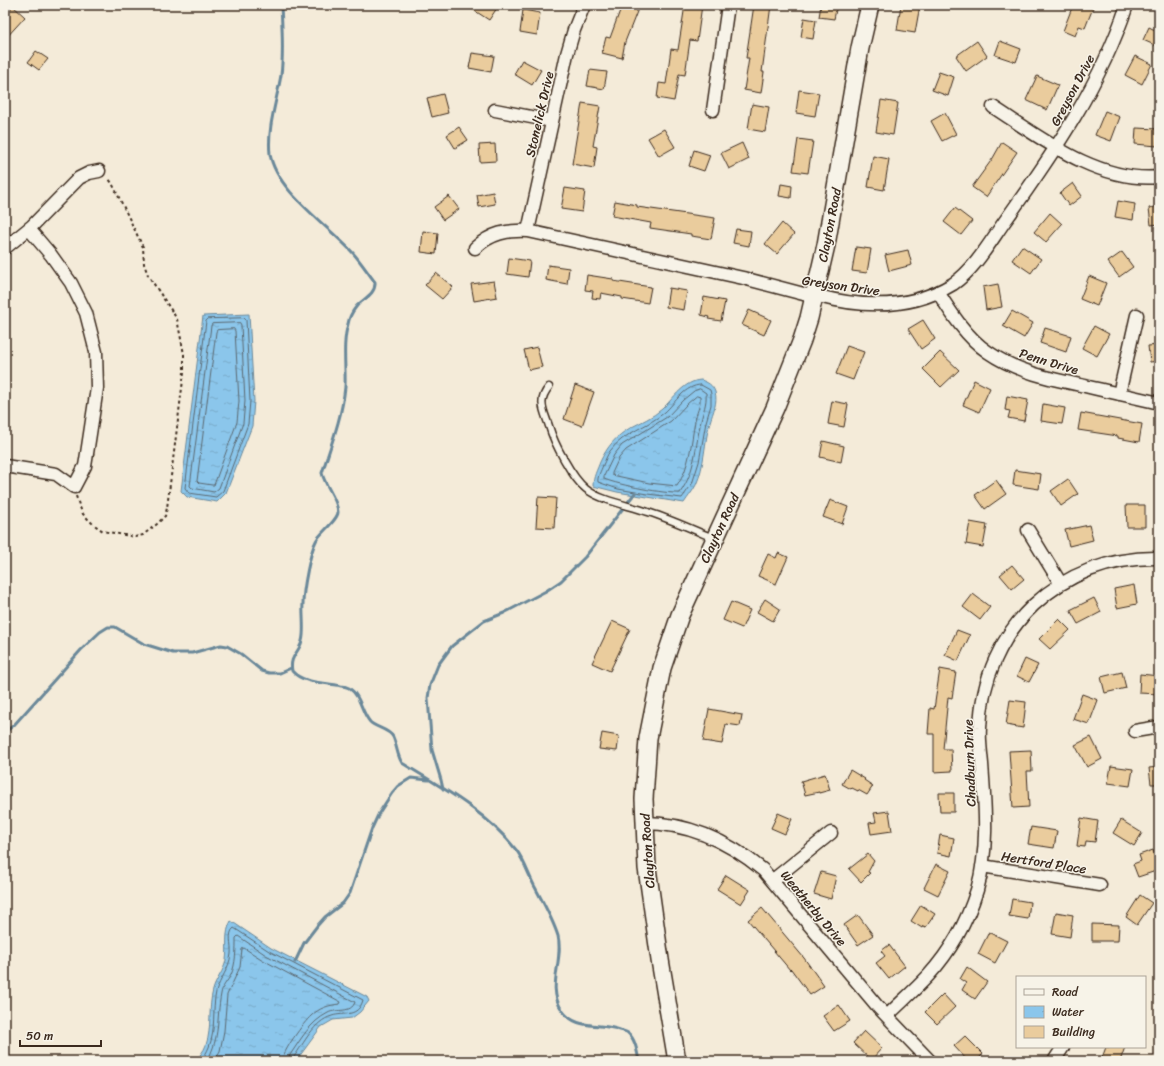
<svg xmlns="http://www.w3.org/2000/svg" width="1164" height="1066" font-family="Sriracha,sans-serif">
	<style>
		.water { fill: url(#water-ripples); stroke: #6b8899 }
		.lines { fill: none; stroke-linecap: round; stroke-linejoin: round }
		.shore { stroke: #5b6870; stroke-width: 1 }
		.stream { stroke: #6b8899; stroke-width: 3 }
		.building { fill: #eacc9d; stroke: #3b2a1e }
		.lane-casing { stroke: #3b2a1e; stroke-width: 9 }
		.street-casing { stroke: #3b2a1e; stroke-width: 15 }
		.secondary-casing { stroke: #3b2a1e; stroke-width: 20 }
		.path { stroke: #3b2a1e; stroke-width: 2; stroke-dasharray: 3 3; stroke-linecap: butt }
		.lane { stroke: #f7f3e8; stroke-width: 6 }
		.street { stroke: #f7f3e8; stroke-width: 12 }
		.secondary { stroke: #f7f3e8; stroke-width: 17 }
		.labels { text-anchor: middle; stroke-width: 3; stroke-linejoin: round; paint-order: stroke }
		.street-label { font-size: 13px; fill: #3b2a1e; stroke: #f7f3e8 }
	</style>
	<defs>
		<pattern id="water-ripples" width="26" height="14" patternUnits="userSpaceOnUse"><rect width="26" height="14" fill="#8bc6eb"/><path d="M2 4q2-2 4 0t4 0M15 11q2-2 4 0t4 0" fill="none" stroke="#79aac9"/></pattern>
	</defs>
	<rect width="100%" height="100%" fill="#f4ebd9"/>
	<filter id="ink" filterUnits="userSpaceOnUse"><feTurbulence type="fractalNoise" baseFrequency=".025" numOctaves="2"/><feDisplacementMap in="SourceGraphic" scale="8" xChannelSelector="R" yChannelSelector="G"/><feConvolveMatrix kernelMatrix="1 2 1 2 8 2 1 2 1" color-interpolation-filters="sRGB"/></filter>
	<g filter="url(#ink)">
		<path class="water" d="M249,314L254,401L252,426L226,493L217,502L187,497L181,491L203,316Z
			M701,380C707,382 713,385 715,392C718,402 713,412 710,422C704,443 705,465 696,485C693,491 688,497 684,503L617,492L593,486C593,477 597,470 600,462C607,447 616,436 630,428C641,422 653,417 662,409C674,398 684,381 701,380Z
			M231,921L271,948L367,997L369,1001L360,1012L352,1018L333,1020L321,1027L296,1061H196C199,1056 204,1051 206,1045C212,1028 208,1008 213,990C216,979 224,971 226,960C228,947 224,933 231,921Z"/>
		<g class="lines">
			<path class="shore" d="M244,318L246,320L250,401L248,424L223,491L216,497L189,493L185,488L206,321L208,319Z
				M240,323L241,325L245,401L243,423L219,488L214,492L192,488L190,486L211,326L212,324Z
				M234,329L235,331L239,401L237,422L214,485H212L199,483L197,481L216,332L217,330Z
				M701,385L710,390L711,394V405L706,422L699,462L692,484L682,498L647,494L618,489L598,482C597,477 601,471 603,465C605,461 607,455 610,451C624,432 648,427 665,412C675,403 685,385 701,385Z
				M700,389L706,393C707,404 703,411 701,421C695,447 696,470 680,493C665,494 619,485 604,479V476L614,455L622,445L667,417L683,400L694,391Z
				M697,396L700,397C701,406 696,413 695,421C691,443 690,467 677,486L649,483L612,475V473L619,458L626,450L671,421L687,404Z
				M201,1061C204,1057 207,1052 209,1047C216,1030 212,1010 216,992C220,978 229,970 231,954C232,946 227,933 234,928L269,951L363,1000C358,1018 344,1012 332,1016C314,1021 304,1043 294,1057L293,1061
				M207,1061C221,1036 216,1020 221,994C222,986 227,982 231,975C236,963 236,951 236,938L238,936L266,955L355,1002C351,1014 337,1008 328,1013C310,1022 301,1039 290,1055L288,1061
				M214,1061L220,1051L224,1031L227,995L240,967L242,949L244,948L263,960L341,1002L340,1004C329,1005 319,1008 311,1016C304,1022 282,1052 282,1061"/>
			<path class="stream" d="M281,5C282,28 284,52 281,75C277,100 267,128 270,154C276,191 329,226 353,253C361,262 368,273 375,282C376,295 362,299 356,307C352,312 349,318 348,324C342,344 346,367 345,387C342,417 331,445 322,473C325,486 337,498 338,512C338,520 320,533 316,541C310,552 303,590 303,604C302,614 305,632 302,641C299,653 289,656 292,671C303,684 325,682 341,686C343,686 347,687 349,688C361,696 361,712 370,722C376,728 389,729 393,737C397,746 397,755 402,763C443,788 488,813 517,851C524,860 530,879 536,889C544,904 553,920 558,936C564,961 546,987 562,1010C576,1031 600,1022 620,1030C622,1031 626,1031 628,1033C636,1040 637,1052 639,1061
				M5,732L14,725L81,650L100,632L108,627H115L144,644L173,653H192L221,645L227,646L241,654L262,671L269,673H280L291,668
				M443,789L441,780L432,750L428,698L430,685L438,665L452,646L484,621L504,613L546,591L561,581L585,557L635,493
				M295,962L304,943L317,926L325,917L343,903L350,893L372,828L379,813L392,793L398,786L411,778L428,780"/>
		</g>
		<path class="building" d="M466,5H499L489,20Z
			M622,5H626L638,9L625,42L622,58L602,53L606,37L610,38Z
			M685,5H702L697,41L690,40L685,75L679,74L674,101L657,98L659,83L666,84L671,49L678,50Z
			M754,5H771L762,72H764L761,93L744,90L749,58H746Z
			M821,5H837L834,19L819,17Z
			M901,5H920L915,33L897,30Z
			M1073,5H1086L1093,8L1085,28L1079,26L1075,36L1063,31Z
			M13,6L25,17L5,39V15Z
			M523,10L540,13L537,35L520,32Z
			M804,18L816,20L813,39L801,37Z
			M1149,27L1159,32V47L1143,40Z
			M977,41L987,56L966,71L956,56Z
			M1000,41L1021,49L1016,62L995,55Z
			M36,51L48,59L39,70L28,62Z
			M472,53L494,56L491,72L469,68Z
			M1135,56L1152,64L1142,84L1125,75Z
			M522,60L541,70L532,85L514,74Z
			M590,70L607,72L604,89L587,86Z
			M939,72L954,77L948,96L932,90Z
			M1037,76L1058,85L1047,110L1026,100Z
			M799,90L819,93L815,116L796,113Z
			M443,94L448,113L432,117L427,98Z
			M881,100L898,103L893,135L876,132Z
			M582,103L600,106L593,146L597,147L594,168L572,164Z
			M752,104L769,107L765,132L748,129Z
			M1105,111L1120,117L1111,141L1095,135Z
			M945,113L956,134L942,141L931,121Z
			M459,127L468,140L455,148L447,135Z
			M1136,128L1158,129L1157,146L1135,144Z
			M664,129L675,147L659,156L648,138Z
			M798,139L813,141L808,173L793,171Z
			M1002,142L1017,152L986,197L972,187L993,158Z
			M742,143L749,159L729,169L721,153Z
			M495,144L496,161L480,162L479,145Z
			M694,150L710,155L704,171L689,166Z
			M873,156L889,159L884,190L868,187Z
			M1073,183L1082,196L1069,206L1060,193Z
			M781,184L792,186L791,198L779,196Z
			M565,188L585,191L582,212L561,209Z
			M493,192L495,204L479,207L477,195Z
			M449,196L459,209L443,220L434,207Z
			M615,201L637,205V207L715,218L711,239L691,236V234L650,228L651,223L612,216Z
			M1118,201L1135,204L1133,220L1115,217Z
			M1159,206V224L1151,225L1149,208Z
			M955,208L972,221L961,235L944,222Z
			M1050,213L1062,224L1046,242L1034,232Z
			M782,223L794,234L777,254L765,244Z
			M736,229L751,231L749,246L733,243Z
			M423,231L438,233L436,254L421,252Z
			M1022,246L1041,259L1031,273L1012,260Z
			M856,247L871,249L867,273L852,271Z
			M908,250L912,265L889,271L885,255Z
			M1122,252L1133,267L1119,277L1108,262Z
			M509,258L530,261L528,277L507,274Z
			M548,265L569,268L567,284L546,280Z
			M436,273L453,287L442,299L425,285Z
			M587,275L613,279V281L651,287L648,303L622,299V297L601,293L600,299L592,298L593,291L585,290Z
			M1089,276L1106,283L1097,306L1080,299Z
			M494,281L497,297L474,301L471,284Z
			M998,284L1002,307L986,310L983,287Z
			M669,288L687,291L684,310L666,307Z
			M704,297L725,301L721,321L708,319L709,317L701,315Z
			M749,310L771,320L764,335L742,325Z
			M1012,311L1033,323L1024,338L1003,326Z
			M923,320L935,339L921,349L908,329Z
			M1094,326L1109,334L1097,356L1082,348Z
			M1045,328L1071,336L1066,352L1040,343Z
			M1159,345V361L1150,362L1148,346Z
			M847,346L864,352L853,380L836,374Z
			M537,347L542,367L529,370L524,350Z
			M940,352L959,370L941,387L923,369Z
			M974,380L990,388L979,412L963,405Z
			M575,385L594,392L582,426L564,419Z
			M1007,396L1028,400L1024,421L1008,418L1010,411L1005,410Z
			M832,401L848,404L844,427L828,424Z
			M1043,404L1065,408L1062,424L1041,421Z
			M1081,413L1142,424L1139,442L1118,438V436L1078,430Z
			M823,441L844,446L841,462L820,457Z
			M1015,470L1041,474L1039,489L1013,485Z
			M1068,479L1078,494L1061,506L1051,491Z
			M996,480L1006,494L985,509L975,495Z
			M538,497L556,498L554,528L536,527Z
			M830,500L848,507L842,524L823,517Z
			M1126,505H1145V527H1127Z
			M970,522L987,525L983,547L966,544Z
			M1089,525L1093,540L1069,546L1065,530Z
			M778,553L788,557L776,584L758,576L768,554L776,558Z
			M1012,565L1024,579L1012,589L1000,575Z
			M1134,585L1137,604L1117,608L1114,589Z
			M973,594L990,607L980,620L963,607Z
			M1094,598L1101,612L1078,624L1070,610Z
			M765,599L780,609L773,621L757,612Z
			M731,602L750,610L742,628L723,620Z
			M1059,619L1070,630L1050,649L1039,639Z
			M612,621L630,629L610,671L592,663Z
			M957,630L970,635L958,661L945,655Z
			M1025,659L1038,665L1029,682L1017,676Z
			M940,669L956,672L952,698L948,697L943,749H951L952,771L934,772V734H928L930,708L934,709Z
			M1122,672L1126,688L1105,693L1101,677Z
			M1140,674L1159,676V694L1139,693Z
			M1082,694L1098,700L1089,724L1073,719Z
			M1010,700L1026,702L1023,728L1006,725Z
			M709,709L742,715L740,726L726,724L722,744L703,741Z
			M602,733L619,736L617,751L599,749Z
			M1091,737L1102,759L1087,767L1075,745Z
			M1031,750L1032,771H1027L1029,807L1013,808L1009,751Z
			M1111,766L1133,769L1130,786L1108,783Z
			M1159,767V784H1151L1149,768Z
			M850,770L865,779L864,780L873,786L867,795L858,790V791L852,788L851,789L842,784Z
			M825,774L830,790L819,793V792L805,795L801,781Z
			M939,793H954V812H940Z
			M889,811L892,831L871,834L869,823L876,822L874,813Z
			M778,813L792,819L785,834L771,828Z
			M1081,818L1098,821L1095,842L1086,841L1085,847L1077,846Z
			M1121,820L1142,833L1134,846L1113,833Z
			M1031,827L1057,831L1054,848L1028,844Z
			M940,835L954,838L951,856L937,853Z
			M1153,850L1159,866V870L1138,877L1133,864L1141,861L1139,855Z
			M868,854L874,861L868,872L870,873L861,882L849,869Z
			M936,864L950,871L938,895L924,888Z
			M821,872L836,876L831,899L814,894Z
			M726,875L750,890L741,904L717,889Z
			M1140,895L1152,903L1137,925L1126,917Z
			M1012,899L1030,902L1028,919L1009,916Z
			M921,905L935,914L926,927L923,926L922,928L911,921Z
			M762,908L804,958L824,986L810,995L791,969L790,970L748,920Z
			M1056,912L1073,915L1070,937L1052,934Z
			M858,915L873,935L858,945L844,925Z
			M1092,924L1119,925L1118,941H1092Z
			M989,932L1007,941L995,963L978,954Z
			M889,945L905,966L889,979L876,963L885,956L881,951Z
			M967,967L987,982L975,999L962,990L966,983L960,979Z
			M943,994L955,1007L937,1024L925,1012Z
			M839,1005L850,1021L834,1031L823,1016Z
			M864,1031L882,1048L871,1060L853,1043Z
			M965,1036L983,1054L976,1061H968L954,1046Z
			M1106,1047H1125L1120,1061H1110L1102,1058Z"/>
		<g class="lines">
			<defs>
				<path id="lane" d="M549,387C537,401 544,411 549,426C554,443 572,478 586,489C601,501 629,505 648,512C670,519 692,529 713,538"/>
				<path id="street" d="M993,107C1041,138 1098,183 1159,177
					M495,110L552,121
					M713,110L728,5
					M528,231L567,54L574,30L584,5
					M5,248L32,226L79,178L89,173L99,171
					M475,248C491,233 507,230 528,231L743,278L815,297L818,296C863,308 912,309 953,284C975,269 990,242 1005,221C1053,154 1101,84 1127,5
					M938,292C951,313 967,338 988,352C1017,372 1051,379 1085,386C1110,392 1134,397 1159,403
					M1119,394L1137,315
					M5,466L56,474L74,487L85,466L86,460L97,388L96,352L86,313L71,283L51,255L29,229
					M1028,530L1061,584
					M1135,731L1159,727
					M644,823C689,823 729,842 763,870L878,1007L930,1061
					M982,866L1100,885
					M773,880L831,833
					M887,1016C900,1003 915,990 928,976C950,952 967,922 977,890C989,849 985,806 982,764C981,752 979,740 980,728C983,628 1061,556 1159,558
					M1054,1061L1063,1047"/>
				<path id="secondary" d="M677,1061L660,960L647,868L644,799L648,738L662,668L680,615L775,408L802,340L809,318L826,245L860,48L870,5"/>
			</defs>
			<use href="#lane" class="lane-casing"/>
			<use href="#street" class="street-casing"/>
			<use href="#secondary" class="secondary-casing"/>
			<path class="path" d="M76,496L79,505L83,514L93,524L103,531L135,537L143,535L157,524L165,516L167,508L184,372V354L177,319L148,275L144,264L143,247L112,183L108,178"/>
			<use href="#lane" class="lane"/>
			<use href="#street" class="street"/>
			<use href="#secondary" class="secondary"/>
		</g>
	</g>
	<g class="labels">
		<g class="street-label">
			<text transform="translate(1072 90) rotate(-62)" y="5">Greyson Drive</text>
			<text transform="translate(539 114) rotate(-77)" y="5">Stonelick Drive</text>
			<text transform="translate(829 225) rotate(-79)" y="5">Clayton Road</text>
			<text transform="translate(841 285) rotate(8)" y="5">Greyson Drive</text>
			<text transform="translate(1049 361) rotate(17)" y="5">Penn Drive</text>
			<text transform="translate(719 528) rotate(-65)" y="5">Clayton Road</text>
			<text transform="translate(969 763) rotate(-92)" y="5">Chadburn Drive</text>
			<text transform="translate(647 851) rotate(-94)" y="5">Clayton Road</text>
			<text transform="translate(1044 862) rotate(9)" y="5">Hertford Place</text>
			<text transform="translate(814 908) rotate(50)" y="5">Weatherby Drive</text>
		</g>
	</g>
	<rect width="1164" height="1066" fill="none" stroke="#f7f3e8" stroke-width="20"/>
	<rect x="10" y="10" width="1144" height="1046" fill="none" stroke="#3b2a1e" stroke-width="1.5" filter="url(#ink)"/>
	<rect x="1016" y="976" width="130" height="72" fill="#f7f3e8" stroke="#aca397"/>
	<rect x="1024" y="989" width="20" height="6" fill="#f7f3e8" stroke="#aca397"/>
	<text x="1052" y="996" font-size="12" fill="#3b2a1e">Road</text>
	<rect x="1024" y="1006" width="20" height="12" fill="url(#water-ripples)" stroke="#aca397"/>
	<text x="1052" y="1016" font-size="12" fill="#3b2a1e">Water</text>
	<rect x="1024" y="1026" width="20" height="12" fill="#eacc9d" stroke="#aca397"/>
	<text x="1052" y="1036" font-size="12" fill="#3b2a1e">Building</text>
	<path d="M20 1040v6h81v-6" fill="none" stroke="#3b2a1e" stroke-width="2"/>
	<text x="26" y="1040" font-size="12" fill="#3b2a1e" stroke="#f7f3e8" stroke-width="3" paint-order="stroke">50 m</text>
</svg>
